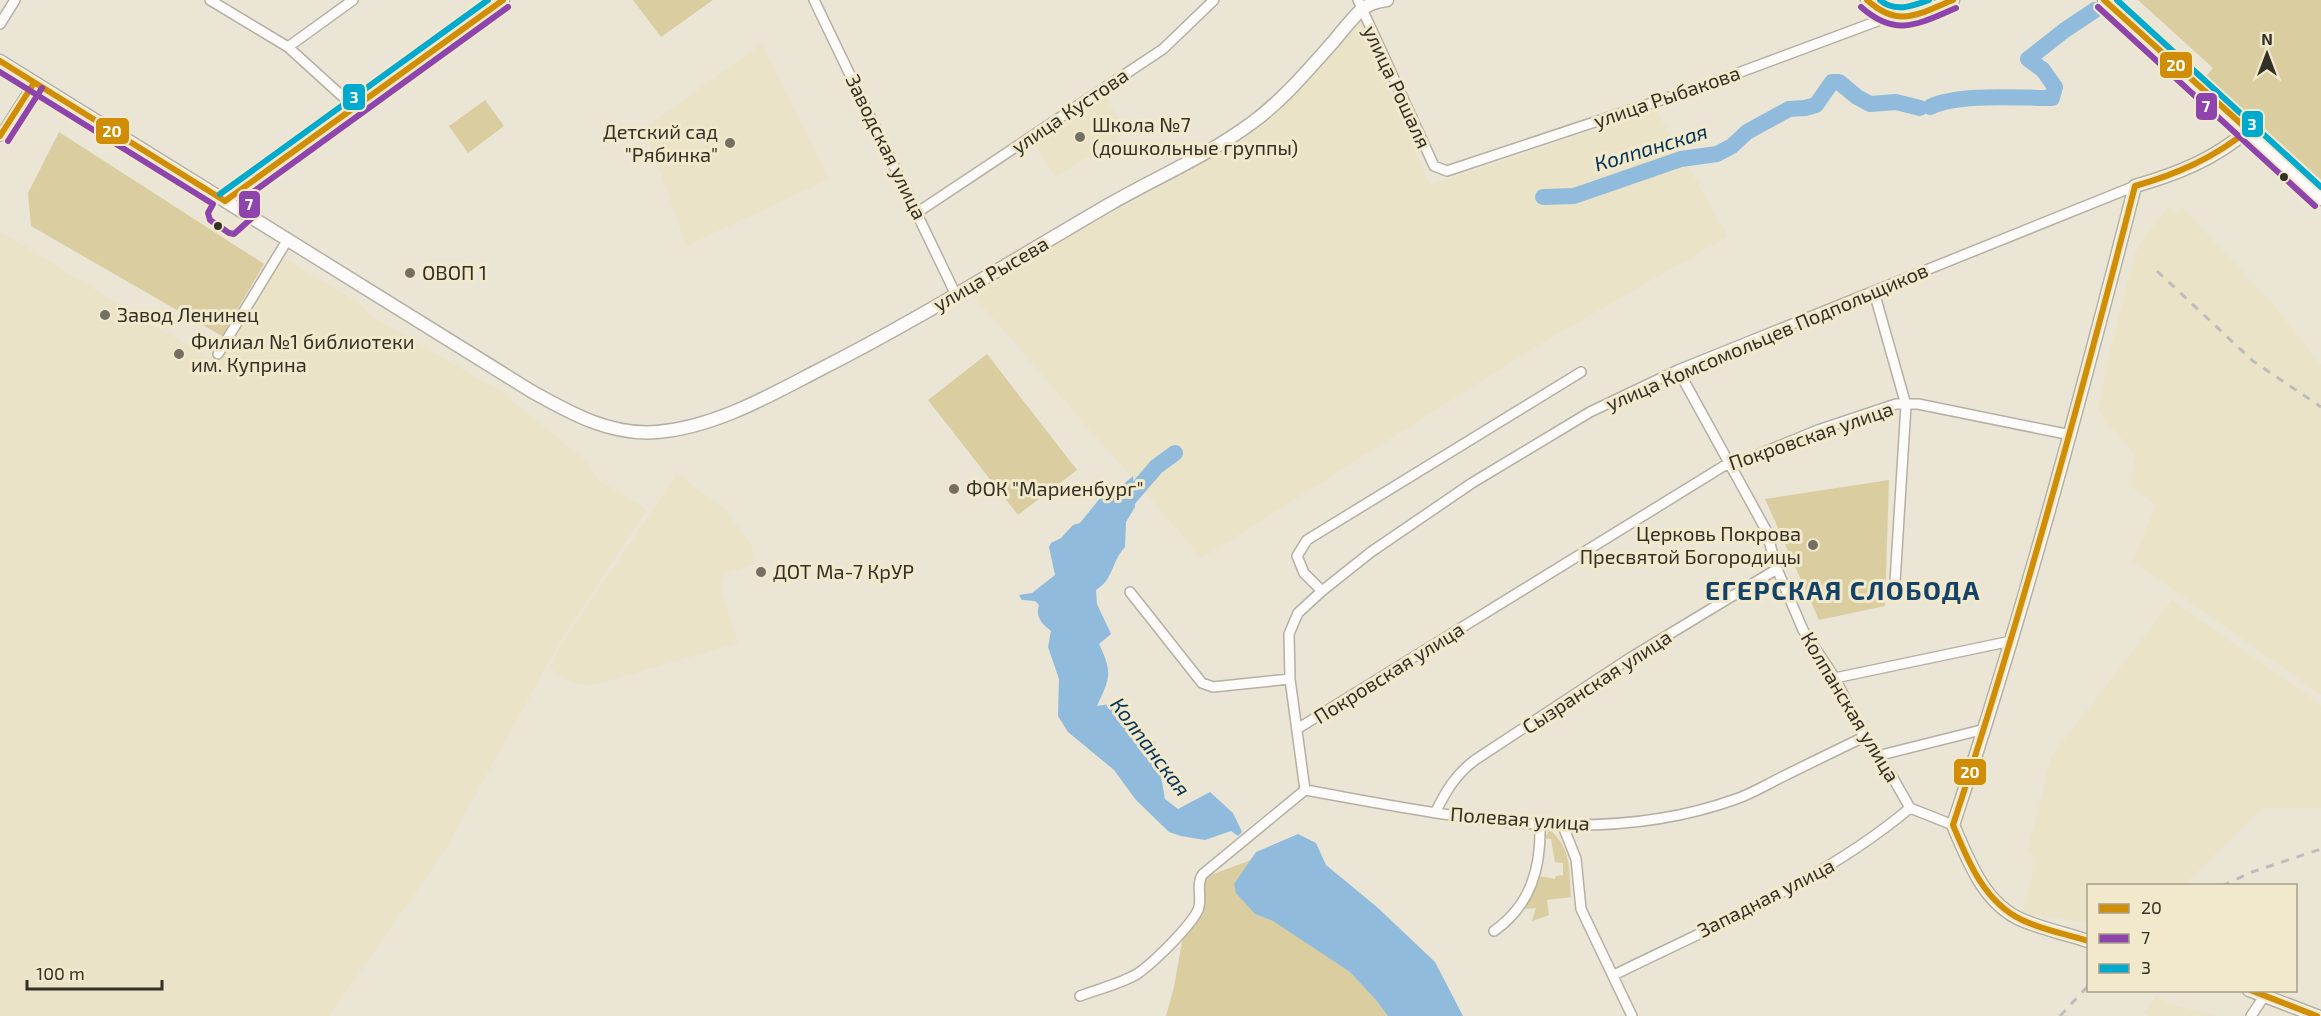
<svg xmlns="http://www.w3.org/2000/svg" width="2321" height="1016" font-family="'Exo 2',sans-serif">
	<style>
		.built { fill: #ebe3c8 }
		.green { fill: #dacda0 }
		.water { fill: #91bbdd }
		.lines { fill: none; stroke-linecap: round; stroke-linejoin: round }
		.river { stroke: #91bbdd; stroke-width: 16 }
		.street-casing { stroke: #b4b0a4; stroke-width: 12 }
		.secondary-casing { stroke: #b4b0a4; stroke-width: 15 }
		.street { stroke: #fcfbf9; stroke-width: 9 }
		.secondary { stroke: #fcfbf9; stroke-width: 12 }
		.rail { stroke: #bfbdb9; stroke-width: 3; stroke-dasharray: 8 8; stroke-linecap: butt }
		.bus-1-casing { stroke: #f2e9cd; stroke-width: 10 }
		.bus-2-casing { stroke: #f2e9cd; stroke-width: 10 }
		.bus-3-casing { stroke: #f2e9cd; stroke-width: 10 }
		.bus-1 { stroke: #d08e07; stroke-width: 6 }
		.bus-2 { stroke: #8e44ad; stroke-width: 6 }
		.bus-3 { stroke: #00a9ce; stroke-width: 6 }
		.poi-dot { fill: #736f63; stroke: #f2e9cd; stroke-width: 2 }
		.bus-dot { fill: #333025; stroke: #f2e9cd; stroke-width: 2 }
		.labels { text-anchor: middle; stroke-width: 6; stroke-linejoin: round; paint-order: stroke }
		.street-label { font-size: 20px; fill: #333025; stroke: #f2e9cd }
		.poi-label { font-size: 20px; fill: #333025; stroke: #f2e9cd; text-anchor: start }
		.water-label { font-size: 21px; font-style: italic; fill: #023457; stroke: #f2e9cd }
		.district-label { font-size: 26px; font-weight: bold; letter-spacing: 1.5px; fill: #154267; stroke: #f2e9cd }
		.line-badge { stroke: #f2e9cd; stroke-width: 2 }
		.badge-label { font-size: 16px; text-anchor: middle; font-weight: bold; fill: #fff }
	</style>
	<rect width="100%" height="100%" fill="#eae5d5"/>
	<path class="built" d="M1360,21L1430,185L1656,110L1728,236L1535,347L1202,558L970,292L1207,160L1255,129L1297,93Z
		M762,44L829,179L686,246L656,158L643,129Z
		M1105,97L1127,131L1056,177L1033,143Z
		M2169,207L2176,213L2182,207L2272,303L2321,365V695L2133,561L2156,505L2129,485L2136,456L2099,412V406L2109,354L2135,253L2149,231Z
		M0,231L151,324L217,361L282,257L356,301L371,316L500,391L586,461L597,479L647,510L558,645L444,852L329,1016H0Z
		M677,474L726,510L752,546L755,564L726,573L722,580V593L738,643L594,685L575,684L549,668L560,646Z
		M2172,600L2321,705V808H2262L2184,885L2088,886V923L2023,912L2036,859L2028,850L2051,757Z
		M2156,996L2170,1004L2217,1016H2149L2144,1013Z"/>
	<path class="green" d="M633,0H713L661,37Z
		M2138,0H2321V180L2206,76L2213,68Z
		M485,100L504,126L468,153L449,126Z
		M59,132L264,264L222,336L31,226L28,193Z
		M987,354L1077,470L1018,515L928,400Z
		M1889,480L1885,606L1819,620L1765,499Z
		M1550,830C1572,849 1569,870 1571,897L1547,900L1549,915L1532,921L1536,908L1523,909L1539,876L1555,879L1556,876L1563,875V863L1555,862L1551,839L1544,838Z
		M1251,860L1234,884L1255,914L1273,920L1350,972L1375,999L1388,1016H1166L1174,987L1182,942L1187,928L1199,908L1200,879Z"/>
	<path class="water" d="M1133,476L1135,507L1126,522L1125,547C1111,562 1114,579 1096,590L1097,604L1111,634L1099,644C1113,673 1110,678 1097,706L1122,702L1131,713L1126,720L1130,734L1141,733L1155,742L1165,799L1178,809L1210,792L1233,813L1242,832L1238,836L1231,831L1205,840L1181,836L1169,832L1136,800L1114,770L1068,732L1058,716L1059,679L1048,647L1051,631C1042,624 1035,617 1039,605L1035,601L1022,600L1019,595L1032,593L1055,575L1049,547L1051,543L1061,538L1073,525L1080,523L1101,497L1119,488Z
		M1298,834L1316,843L1326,865L1377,907L1435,962L1463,1016H1388L1375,999L1350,972L1273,921L1255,914L1236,893L1234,884L1256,852Z"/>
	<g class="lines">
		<path class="river" d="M1930,107C1959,93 2019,98 2052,98L2055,87L2043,70L2028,59L2065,30L2095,10
			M1543,197L1574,196L1681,159L1717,154L1732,146L1747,132L1789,109L1805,108L1816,105L1832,82H1839L1857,97L1870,104L1896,102L1920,108
			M1120,509L1156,467L1175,453"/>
		<defs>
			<path id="street" d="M210,0L288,47L354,107
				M814,0L956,295
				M1358,0L1434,166L1447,171L1703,86L1891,16
				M0,24L15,0
				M288,47L353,0
				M0,136L34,83
				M918,212L1163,49L1214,0
				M1874,292L1906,405L1895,582
				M218,354L288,239
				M1678,370L1766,530L1777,569L1803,630L1835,678L1864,737L1893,778L1910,808L1953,825
				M1322,591L1304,573L1297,556L1307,540L1581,372
				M1130,592L1202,683L1213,687L1290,679
				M1835,678L2011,641
				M1297,729L1727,464L1740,462L1818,430L1896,404H1918L2071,435
				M1877,756L1985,729
				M1305,790L1290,679L1289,634L1298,613L1322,591L1371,552L1472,483L1590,412L1678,370L2135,186
				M1305,790C1447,815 1595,850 1736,799C1751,794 1764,786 1778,779C1806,765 1835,751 1864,737
				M1435,813C1446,791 1455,775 1475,760L1630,658L1777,569
				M1563,826L1576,859L1581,909L1632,1016
				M1494,931C1531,905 1541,868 1540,825
				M1614,975C1715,925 1823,881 1910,808
				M1080,996C1098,989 1120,984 1137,974C1152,964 1190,927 1198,910C1203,899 1195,884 1203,874L1305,790
				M2251,1016L2265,995"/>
			<path id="secondary" d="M1867,0C1874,6 1881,15 1891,16C1911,20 1935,7 1953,0
				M2104,0L2248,130L2321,199
				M0,61L531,391C570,413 611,436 657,432C714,427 765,398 815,372C916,321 1012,261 1110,204C1157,177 1209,155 1253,122C1284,99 1308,70 1334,41C1342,31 1351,20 1360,11C1368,4 1377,1 1387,0
				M225,201L503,0
				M2088,941C2067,934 2043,929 2022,920C1984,904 1968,860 1953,825C2023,615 2080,401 2135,186C2177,174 2215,159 2248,130
				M2249,990L2317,1016"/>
		</defs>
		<use href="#street" class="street-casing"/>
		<use href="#secondary" class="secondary-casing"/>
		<use href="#street" class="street"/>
		<use href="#secondary" class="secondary"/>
		<path class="rail" d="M2157,271L2253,361L2321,407
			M2222,886L2252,872L2321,849
			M2060,1016L2088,986"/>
		<defs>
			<path id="bus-1" d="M1867,0C1899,29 1918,14 1953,0
				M2104,0L2248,130
				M0,61L225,201
				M0,136L34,83
				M225,201L503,0
				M2088,941C2066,934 2043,930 2022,920C1984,902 1968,861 1953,825C2022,614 2080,401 2135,186C2177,174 2214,158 2248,130
				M2250,990L2317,1016"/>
			<path id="bus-2" d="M1861,7C1896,38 1918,24 1956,8
				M2098,7L2315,206
				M0,72L213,204L208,213L210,220L229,233L234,234L255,215L253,207L242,200L508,7
				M8,141L42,88"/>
			<path id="bus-3" d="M1880,0C1895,13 1913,6 1929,0
				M2117,0L2321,187
				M220,194L488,0"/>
		</defs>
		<use href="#bus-1" class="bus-1-casing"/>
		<use href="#bus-2" class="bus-2-casing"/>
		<use href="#bus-3" class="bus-3-casing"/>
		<use href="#bus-1" class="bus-1"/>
		<use href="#bus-2" class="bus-2"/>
		<use href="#bus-3" class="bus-3"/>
	</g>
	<g class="poi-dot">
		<circle cx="1080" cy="137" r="6"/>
		<circle cx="730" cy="143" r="6"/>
		<circle cx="410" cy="273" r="6"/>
		<circle cx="105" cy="315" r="6"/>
		<circle cx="179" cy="354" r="6"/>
		<circle cx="954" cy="489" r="6"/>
		<circle cx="1813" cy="545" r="6"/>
		<circle cx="761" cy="572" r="6"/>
	</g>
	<g class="bus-dot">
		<circle cx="2284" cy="177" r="5"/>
		<circle cx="218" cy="226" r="5"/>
	</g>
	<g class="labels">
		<g class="street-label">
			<text transform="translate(1397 87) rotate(65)" y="7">улица Рошаля</text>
			<text transform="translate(1667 97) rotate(-19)" y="7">улица Рыбакова</text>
			<text transform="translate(1070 111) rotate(-34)" y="7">улица Кустова</text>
			<text transform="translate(886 147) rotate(64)" y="7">Заводская улица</text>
			<text transform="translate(991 274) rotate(-30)" y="7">улица Рысева</text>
			<text transform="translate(1767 337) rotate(-23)" y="7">улица Комсомольцев Подпольщиков</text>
			<text transform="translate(1811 436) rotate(-19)" y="7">Покровская улица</text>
			<text transform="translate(1389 673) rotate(-32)" y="7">Покровская улица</text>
			<text transform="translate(1597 682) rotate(-33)" y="7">Сызранская улица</text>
			<text transform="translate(1850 707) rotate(59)" y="7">Колпанская улица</text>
			<text transform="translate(1520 819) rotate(4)" y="7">Полевая улица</text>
			<text transform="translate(1766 898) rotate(-27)" y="7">Западная улица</text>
		</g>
		<g class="poi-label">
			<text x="1092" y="132">Школа №7<tspan x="1092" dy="23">(дошкольные группы)</tspan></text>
			<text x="718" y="139" text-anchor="end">Детский сад<tspan x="718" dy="23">"Рябинка"</tspan></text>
			<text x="422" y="280">ОВОП 1</text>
			<text x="117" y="322">Завод Ленинец</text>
			<text x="191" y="349">Филиал №1 библиотеки<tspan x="191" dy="23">им. Куприна</tspan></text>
			<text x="966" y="496">ФОК "Мариенбург"</text>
			<text x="1801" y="541" text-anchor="end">Церковь Покрова<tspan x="1801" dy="23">Пресвятой Богородицы</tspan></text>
			<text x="773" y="579">ДОТ Ма-7 КрУР</text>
		</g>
		<g class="water-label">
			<text transform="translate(1651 148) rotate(-17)" y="7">Колпанская</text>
			<text transform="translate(1150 747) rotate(53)" y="7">Колпанская</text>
		</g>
		<g class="district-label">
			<text x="1843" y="600">ЕГЕРСКАЯ СЛОБОДА</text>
		</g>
	</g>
	<g class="line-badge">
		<rect x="2159" y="51" width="34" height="28" rx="6" fill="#d08e07"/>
		<rect x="342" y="83" width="24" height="28" rx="6" fill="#00a9ce"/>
		<rect x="2195" y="92" width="23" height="29" rx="6" fill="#8e44ad"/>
		<rect x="2241" y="110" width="23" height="28" rx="6" fill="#00a9ce"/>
		<rect x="95" y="117" width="35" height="28" rx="6" fill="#d08e07"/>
		<rect x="238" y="190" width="23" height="29" rx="6" fill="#8e44ad"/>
		<rect x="1953" y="758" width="34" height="28" rx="6" fill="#d08e07"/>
	</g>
	<g class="badge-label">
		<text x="2176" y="71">20</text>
		<text x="354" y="103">3</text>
		<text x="2206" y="112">7</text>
		<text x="2252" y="130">3</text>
		<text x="112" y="137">20</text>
		<text x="249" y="210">7</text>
		<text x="1970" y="778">20</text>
	</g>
	<rect x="2087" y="884" width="210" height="108" fill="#f2e9cd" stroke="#a69f8a" stroke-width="1.5"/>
	<rect x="2099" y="904" width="30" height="9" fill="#d08e07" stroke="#a69f8a" stroke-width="1.5"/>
	<text x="2141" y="914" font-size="18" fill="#333025">20</text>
	<rect x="2099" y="934" width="30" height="9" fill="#8e44ad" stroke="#a69f8a" stroke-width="1.5"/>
	<text x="2141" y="944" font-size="18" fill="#333025">7</text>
	<rect x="2099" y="964" width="30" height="9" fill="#00a9ce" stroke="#a69f8a" stroke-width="1.5"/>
	<text x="2141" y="974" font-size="18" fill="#333025">3</text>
	<g transform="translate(2267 54)" stroke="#f2e9cd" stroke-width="4.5" paint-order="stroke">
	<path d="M0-4.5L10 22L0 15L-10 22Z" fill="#333025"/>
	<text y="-9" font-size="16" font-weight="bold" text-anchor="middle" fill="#333025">N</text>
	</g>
	<path d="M27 980v9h135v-9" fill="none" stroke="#333025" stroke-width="3"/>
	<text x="36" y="980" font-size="18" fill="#333025" stroke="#f2e9cd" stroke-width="4.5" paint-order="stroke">100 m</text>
</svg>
